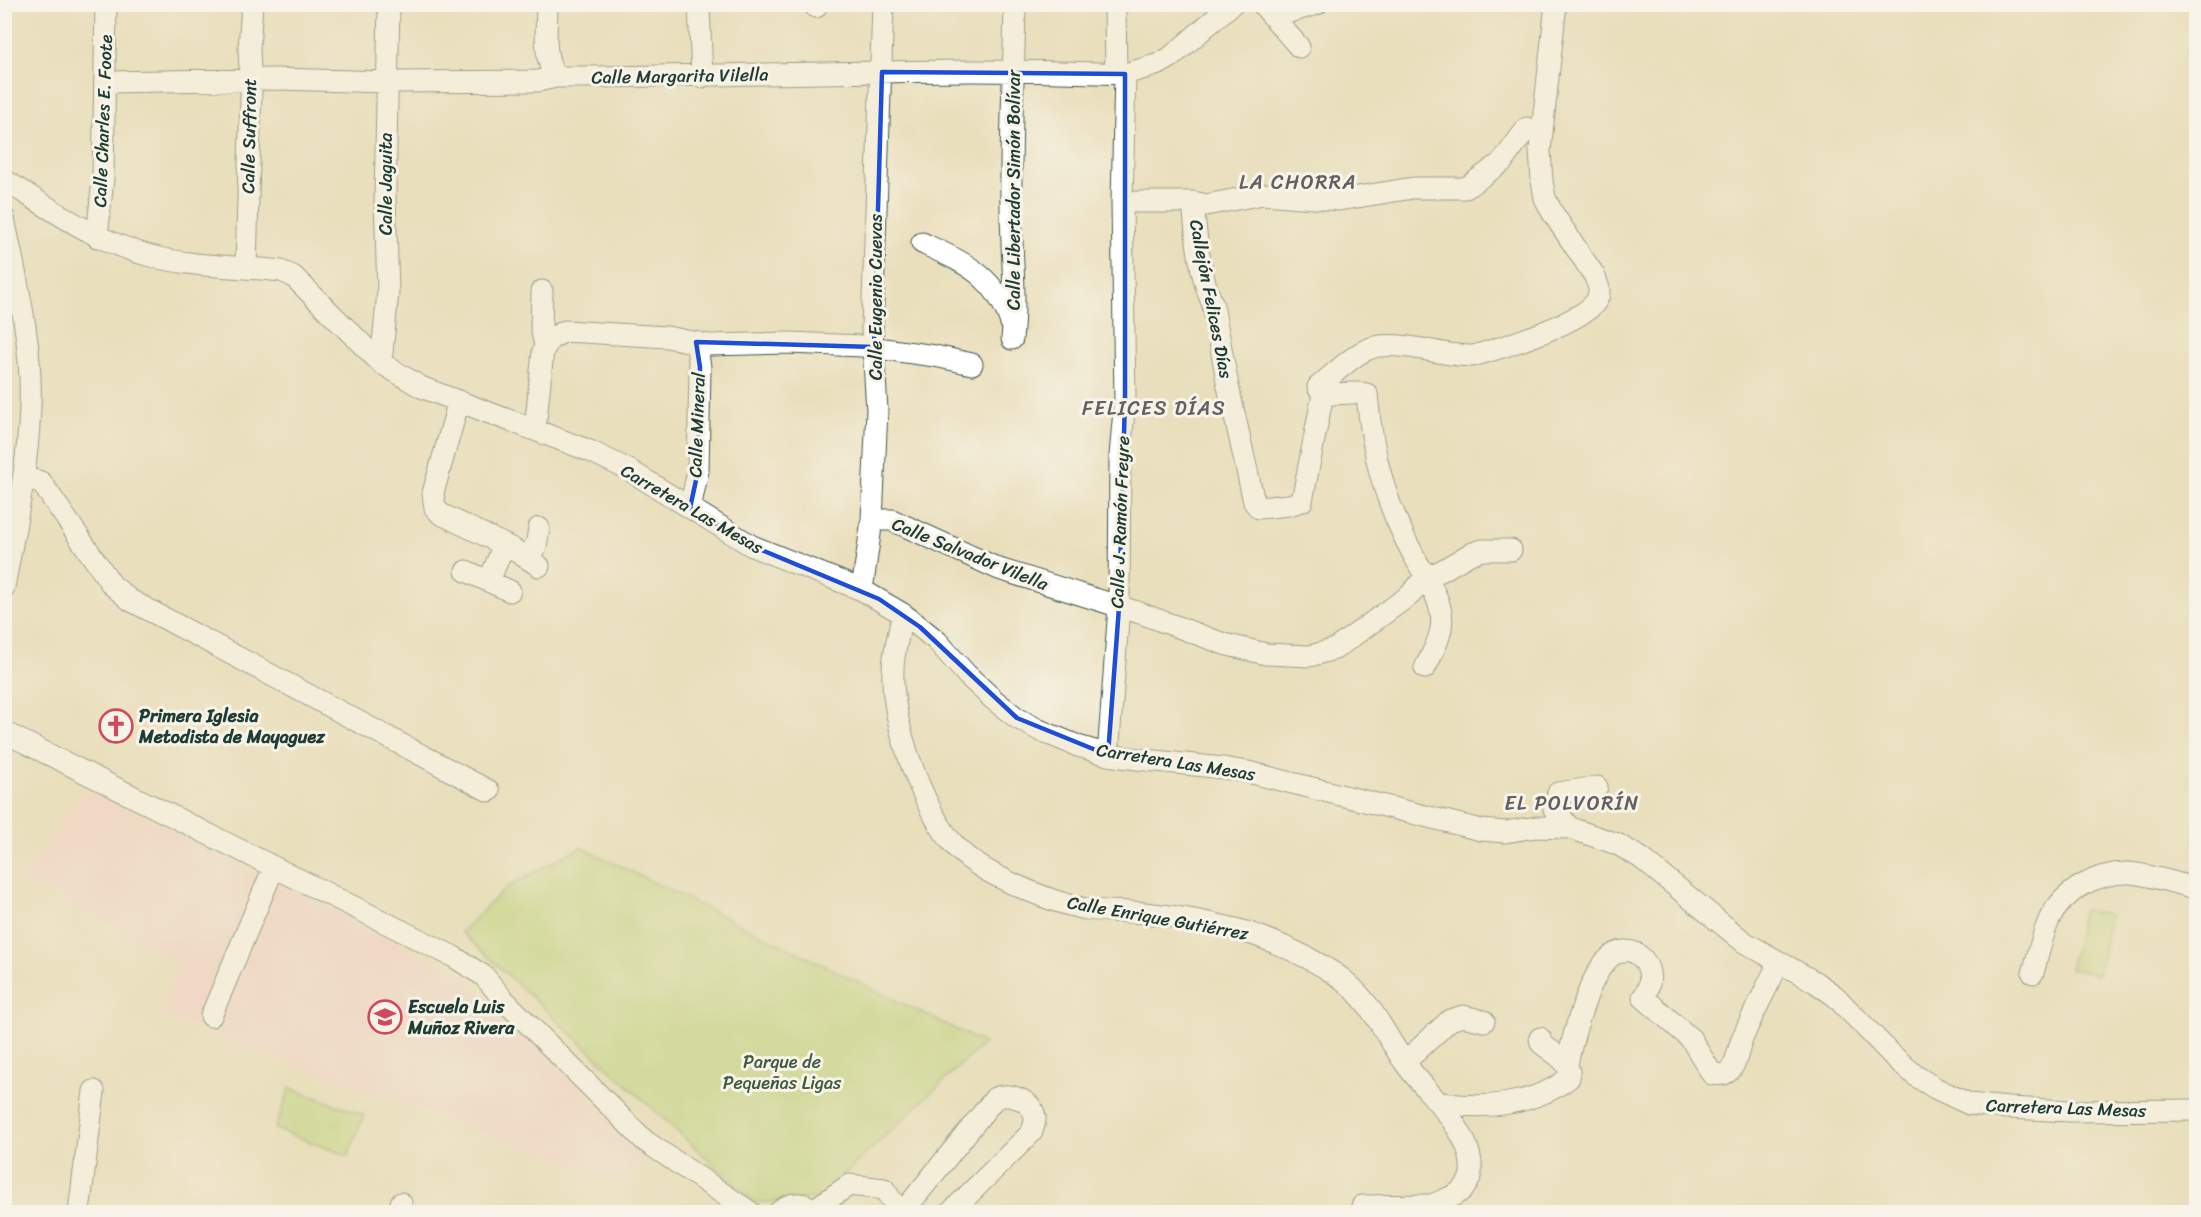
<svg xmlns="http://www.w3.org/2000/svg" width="2201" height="1217" font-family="Sriracha,sans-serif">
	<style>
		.built { fill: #f7d0cf }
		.green { fill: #bad57a; stroke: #6c8957; stroke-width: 1.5 }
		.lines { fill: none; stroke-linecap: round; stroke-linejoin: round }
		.minor-casing { stroke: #3d5548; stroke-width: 23 }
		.minor { stroke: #fff; stroke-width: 21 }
		.marked { fill: none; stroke: #1d4ed8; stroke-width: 4.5; stroke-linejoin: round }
		.labels { text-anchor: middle; stroke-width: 6; stroke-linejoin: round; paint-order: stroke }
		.street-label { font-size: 18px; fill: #1f3d34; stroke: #f7f3e8 }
		.poi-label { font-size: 18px; font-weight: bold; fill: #1f3d34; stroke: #f7f3e8; text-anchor: start }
		.park-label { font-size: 18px; fill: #3e5b42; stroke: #f7f3e8 }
		.neighbourhood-label { font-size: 20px; letter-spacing: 1.5px; fill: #626063; stroke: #f7f3e8 }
	</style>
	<rect width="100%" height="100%" fill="#f7f3e8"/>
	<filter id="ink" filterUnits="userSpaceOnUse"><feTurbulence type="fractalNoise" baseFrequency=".0167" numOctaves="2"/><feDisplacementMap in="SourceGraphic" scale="12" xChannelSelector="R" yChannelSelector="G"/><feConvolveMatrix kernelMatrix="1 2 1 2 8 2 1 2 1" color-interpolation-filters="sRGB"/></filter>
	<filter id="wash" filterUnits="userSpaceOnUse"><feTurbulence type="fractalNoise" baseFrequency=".008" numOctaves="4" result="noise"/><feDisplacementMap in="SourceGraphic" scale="24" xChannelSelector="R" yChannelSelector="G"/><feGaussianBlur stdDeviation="1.35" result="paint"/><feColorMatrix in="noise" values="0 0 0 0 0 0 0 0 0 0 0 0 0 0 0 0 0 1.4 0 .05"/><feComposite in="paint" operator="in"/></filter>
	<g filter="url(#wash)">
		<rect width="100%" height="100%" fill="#eadfbc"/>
		<path class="built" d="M86,789L462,975L512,1021L628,1139L647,1152L623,1183L161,1017L178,961L21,881Z"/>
		<path class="green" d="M581,847L984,1043L819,1198L755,1203L461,932L507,887Z
			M2083,910L2110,915L2098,975L2070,969Z
			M290,1088L364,1115L348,1156L275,1129Z"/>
	</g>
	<g filter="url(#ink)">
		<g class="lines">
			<defs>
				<path id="minor" d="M547,4C547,28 542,57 556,77
					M1115,4L1116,74
					M1262,4L1299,47
					M699,6L702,77
					M816,7V4
					M1273,17L1317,4
					M106,82L276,79L388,82L538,81L556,77C745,77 936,66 1125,74L1159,64L1171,57L1232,4
					M4,180C50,208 95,241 147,255C189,267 237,266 281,271L293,276L381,363L421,387L590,451L629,470L752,546L862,590L903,614L920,627L937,641L967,675L994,700L1017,718L1039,730L1078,746L1108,755L1137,759L1223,768L1248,772L1481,830L1505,832L1536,827L1570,828L1617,844L1641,858L1744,942L1815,982L1835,996L1893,1056L1916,1076L1935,1088L1969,1104L2008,1108L2070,1111L2196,1110
					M1122,202H1193L1206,205L1263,194L1339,200L1413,188H1466L1502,162L1527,128
					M1193,202C1196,235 1199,274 1213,305L1228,386L1254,502L1259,508L1289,505L1302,501L1323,394
					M4,218C16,279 33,344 30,407C28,468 15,527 4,587
					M97,237L103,179L106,4
					M922,243C965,263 995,275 1011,323
					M246,267L251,93L249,49L252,4
					M542,291L541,328L545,345
					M1012,339C1017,295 1011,251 1011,206C1010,139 1014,72 1015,4
					M381,363L388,292L385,199L389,4
					M459,401L433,493L435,508L441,514L511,548L539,566
					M535,430L543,351L550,339L565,331L667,337L709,345L789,343L862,346L935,356L972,364
					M24,477L41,482L112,585L130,600L489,791
					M690,508L698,471L700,367L696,342
					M872,520H892L999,569L1140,613L1224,644L1266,654L1310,656L1335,649L1410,595L1426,577C1389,516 1373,464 1367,394C1352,391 1338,395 1323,394L1318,387C1333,375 1349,358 1366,350C1394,337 1442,357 1473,356C1498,349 1584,322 1596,301C1602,292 1598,284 1594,275L1552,212L1545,198L1542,181L1540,150L1556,4
					M523,556L536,547L539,528
					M466,571L510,591
					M489,581L504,545
					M862,590L872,520L877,410L872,329L883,4
					M903,614C899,633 893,652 893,671C891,721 922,809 956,847C980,874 1050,902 1086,909C1106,912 1125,911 1144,913C1177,916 1233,926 1263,938C1289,948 1318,962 1341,978C1373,1003 1383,1032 1405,1063C1426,1093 1475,1132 1471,1173C1467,1200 1436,1198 1420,1212
					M1425,668C1445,629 1449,616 1426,577L1441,571L1470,554L1482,550H1511
					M4,732L454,957L484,976L503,999L645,1141L750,1212
					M1108,755L1119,607L1120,456L1125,399L1122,202L1125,74
					M1570,828L1554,809L1558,793L1597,787
					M2033,973C2038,955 2042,936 2049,920C2063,891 2097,872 2129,873C2148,874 2177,884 2196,888
					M211,1016L274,867
					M1405,1062L1450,1020L1463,1016L1484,1021
					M1567,1065C1572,1039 1588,980 1606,961C1634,932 1663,972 1643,997L1691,1039L1712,1074C1720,1075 1725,1075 1730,1070C1737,1063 1738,1049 1742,1039C1753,1013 1767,988 1779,962
					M1438,1102C1481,1110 1533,1106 1569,1078C1572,1061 1552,1053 1541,1043L1540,1038
					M1362,1206L1428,1205
					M813,1210L849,1185L884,1189L900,1212
					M79,1212L94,1091
					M400,1212L401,1203
					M779,1212C790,1201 805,1201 816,1212
					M903,1212L995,1098C1010,1092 1032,1100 1035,1117C1036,1122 1033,1127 1032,1132L951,1212"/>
			</defs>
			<use href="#minor" class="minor-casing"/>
			<use href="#minor" class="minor"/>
		</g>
	</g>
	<path d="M0 0H2201V1217H0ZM882,72L1125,74V399L1119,607L1108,755L1017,718L920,627L879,599L752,546L690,508L698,471L700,367L696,342L874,347Z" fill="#eadfbc" fill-opacity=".55" fill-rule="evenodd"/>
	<path class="marked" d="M882,72L1125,74V399L1119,607L1108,755L1017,718L920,627L879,599L752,546L690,508L698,471L700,367L696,342L874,347Z"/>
	<defs>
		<symbol id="church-ring" viewBox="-11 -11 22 22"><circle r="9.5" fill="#f7f3e8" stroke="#d1495b" stroke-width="1.5"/><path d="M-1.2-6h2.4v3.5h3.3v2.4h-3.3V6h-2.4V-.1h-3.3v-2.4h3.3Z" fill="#d1495b"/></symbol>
		<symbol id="school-ring" viewBox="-11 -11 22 22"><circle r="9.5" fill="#f7f3e8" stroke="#d1495b" stroke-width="1.5"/><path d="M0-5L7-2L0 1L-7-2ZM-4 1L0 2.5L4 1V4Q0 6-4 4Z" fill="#d1495b"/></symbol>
	</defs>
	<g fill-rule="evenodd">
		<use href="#church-ring" x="97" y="707" width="38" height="38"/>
		<use href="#school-ring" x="366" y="998" width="38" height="38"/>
	</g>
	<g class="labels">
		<g class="street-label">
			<text transform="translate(680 76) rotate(-1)" y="6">Calle Margarita Vilella</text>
			<text transform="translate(103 121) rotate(-88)" y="6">Calle Charles E. Foote</text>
			<text transform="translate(249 136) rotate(-89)" y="6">Calle Suffront</text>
			<text transform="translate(386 184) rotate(-90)" y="6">Calle Jaguita</text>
			<text transform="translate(1014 190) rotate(-90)" y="6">Calle Libertador Simón Bolívar</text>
			<text transform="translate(876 297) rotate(-90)" y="6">Calle Eugenio Cuevas</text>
			<text transform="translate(1211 299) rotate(79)" y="6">Callejón Felices Días</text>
			<text transform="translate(697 425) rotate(-88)" y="6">Calle Mineral</text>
			<text transform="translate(692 509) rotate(30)" y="6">Carretera Las Mesas</text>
			<text transform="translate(1120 522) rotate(-88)" y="6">Calle J. Ramón Freyre</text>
			<text transform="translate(970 554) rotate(22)" y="6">Calle Salvador Vilella</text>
			<text transform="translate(1176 762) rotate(9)" y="6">Carretera Las Mesas</text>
			<text transform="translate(1158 918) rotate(10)" y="6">Calle Enrique Gutiérrez</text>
			<text transform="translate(2066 1108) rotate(2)" y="6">Carretera Las Mesas</text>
		</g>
		<g class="poi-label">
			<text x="139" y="722">Primera Iglesia<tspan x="139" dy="21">Metodista de Mayaguez</tspan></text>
			<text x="408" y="1013">Escuela Luis<tspan x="408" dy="21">Muñoz Rivera</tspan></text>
		</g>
		<g class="park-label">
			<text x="782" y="1068">Parque de<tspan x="782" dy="21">Pequeñas Ligas</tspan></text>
		</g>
		<g class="neighbourhood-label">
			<text x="1298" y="189">LA CHORRA</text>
			<text x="1154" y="415">FELICES DÍAS</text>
			<text x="1572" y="810">EL POLVORÍN</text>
		</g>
	</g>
	<rect width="2201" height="1217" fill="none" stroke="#f7f3e8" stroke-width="24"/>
</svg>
